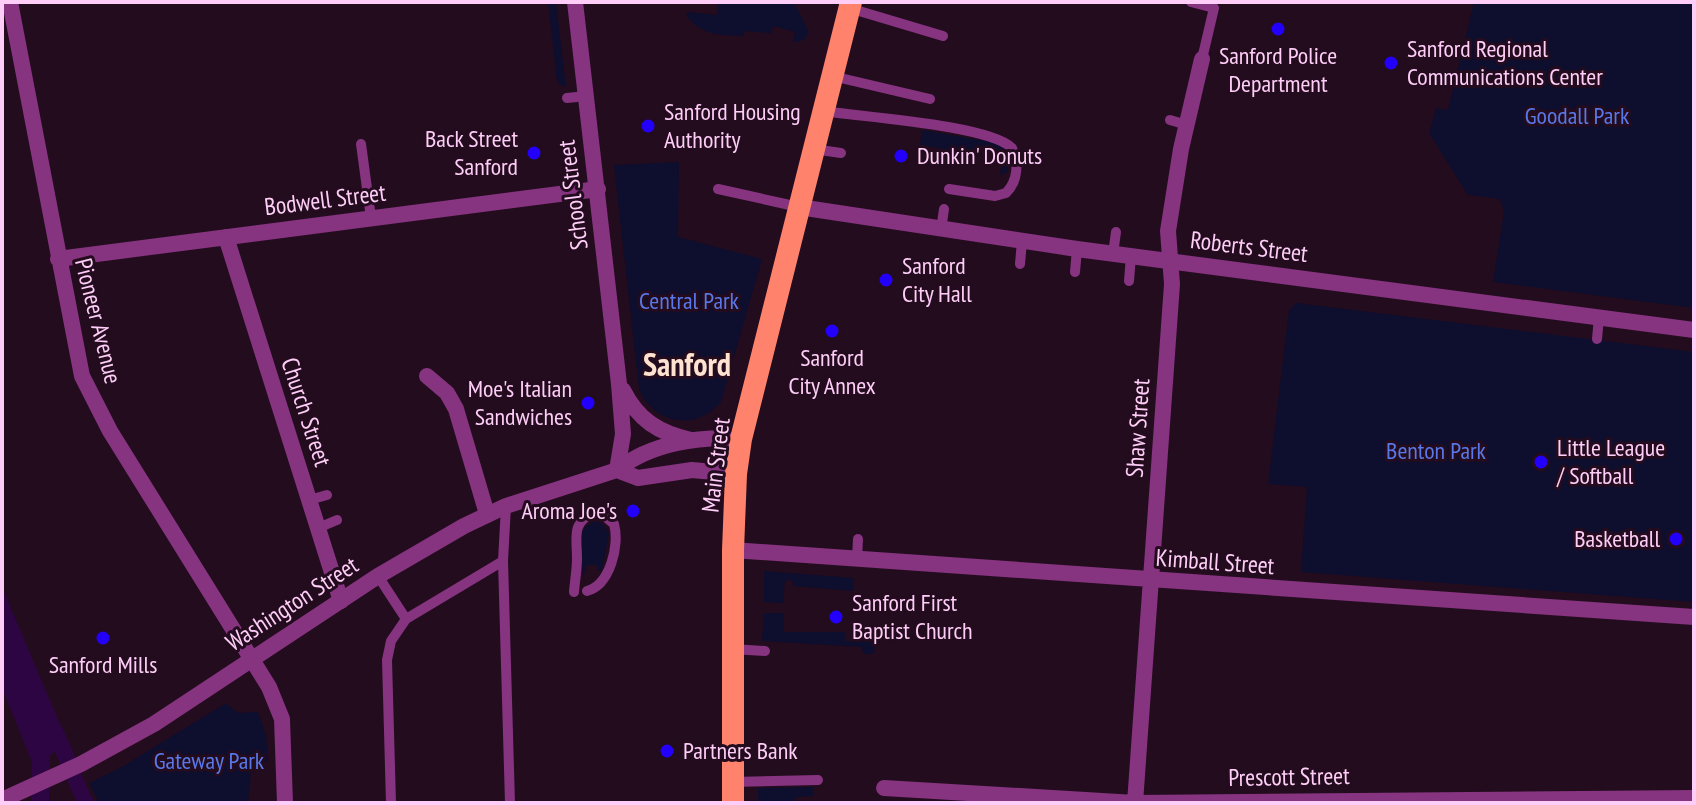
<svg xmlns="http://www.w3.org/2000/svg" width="1696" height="805" font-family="'PT Sans Narrow',sans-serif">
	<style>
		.green { fill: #0e0e2e }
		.water { fill: #2e0543 }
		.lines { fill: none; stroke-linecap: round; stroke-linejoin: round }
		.service { stroke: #863380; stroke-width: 10 }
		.minor { stroke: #863380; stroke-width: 16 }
		.tertiary { stroke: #863380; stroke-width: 16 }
		.trunk { stroke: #ff826c; stroke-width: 22 }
		.poi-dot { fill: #2200f9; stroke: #230c1e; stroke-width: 3 }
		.labels { text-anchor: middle; stroke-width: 6; stroke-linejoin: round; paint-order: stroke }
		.poi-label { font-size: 24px; fill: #ffcef8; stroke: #230c1e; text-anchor: start }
		.park-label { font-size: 24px; fill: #5978ea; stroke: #230c1e }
		.street-label { font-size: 24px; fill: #ffcef8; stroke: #230c1e }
		.district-label { font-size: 32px; font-weight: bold; fill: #ffe3d0; stroke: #230c1e }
	</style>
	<rect width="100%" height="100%" fill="#230c1e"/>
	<path class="green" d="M548,2H556L566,88L557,82Z
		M718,2H794L809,32C805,40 802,42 793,42L795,32L773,26L771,33L745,31L743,36C720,35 701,36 686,15L688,12L717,15Z
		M1474,2H1694V308L1493,282L1504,212L1500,199L1468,195L1429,133L1436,108L1448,110Z
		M922,130L997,143L1007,150L1010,160L1008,171L1000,176L1002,159L920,145Z
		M679,162L678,237L762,259L721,402C695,432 654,424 639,389L614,165Z
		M1296,303L1694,352V602L1301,572L1307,487L1268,484L1289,310Z
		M593,522L602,523L609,533L602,570L598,571L597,565H587L583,578L580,537L585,527Z
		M764,571L854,578L853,591L793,586V581L785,580L783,603L764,602Z
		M764,613H784V632H845V641L875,642L874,654H864L861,647L762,641Z
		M226,703L238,713L258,712L266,735L268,762L252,761L248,803H99L89,783L120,768Z
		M813,787V796L796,797V803H758V788Z"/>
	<path class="water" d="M2,587L59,722C74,748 80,777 95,803H77L55,752L50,755L49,803H32V762L2,688Z"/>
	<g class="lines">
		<path class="service" d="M1191,2L1214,8L1202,59
			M849,8L943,36
			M832,76L930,99
			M567,98L586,96
			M823,111C862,117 989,125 1012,148C1019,163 1018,181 1006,193L995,196L949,189
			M1170,120L1187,125
			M361,144L371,218
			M813,149L841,153
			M718,189L799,207
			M941,230L944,209
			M1113,254L1116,232
			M1020,264L1022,241
			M1075,272L1077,249
			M1129,281L1131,256
			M1597,339L1599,317
			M309,500L327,495
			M506,506L503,561L510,803
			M318,528L337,520
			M857,559L858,539
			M378,576L406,619
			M574,592C575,580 577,569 577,558C577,539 571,521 594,513L603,515L614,524C620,545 610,585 587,591
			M732,649L765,651
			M733,782L818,780
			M391,803L387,660L391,641L406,619L503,561"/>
		<path class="minor" d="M10,2L82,376L110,431L269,687L282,719L285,803
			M575,2L619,384L623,434L617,470
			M226,237L341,601
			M58,259L598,189
			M427,376L447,393L456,409L487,514
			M623,390C638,420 659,433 691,440
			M733,550L1694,617
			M884,788L1135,803L1694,798
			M1135,803L1172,284L1168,231L1181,149L1202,59"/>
		<path class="tertiary" d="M799,207L1077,249L1694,330
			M617,470L638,478L692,470L736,474
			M2,800L81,764L154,724L378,576L464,526L506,506L617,470C651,443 699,436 741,439"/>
		<path class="trunk" d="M733,803V550L736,474L741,439L851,2"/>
	</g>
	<g class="poi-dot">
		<circle cx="1278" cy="29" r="8"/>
		<circle cx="1391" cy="63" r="8"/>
		<circle cx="648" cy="126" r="8"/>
		<circle cx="534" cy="153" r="8"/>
		<circle cx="901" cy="156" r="8"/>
		<circle cx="886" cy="280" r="8"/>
		<circle cx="832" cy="331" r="8"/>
		<circle cx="588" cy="403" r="8"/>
		<circle cx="1541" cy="462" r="8"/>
		<circle cx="633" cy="511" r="8"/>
		<circle cx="1676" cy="539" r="8"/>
		<circle cx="836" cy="617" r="8"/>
		<circle cx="103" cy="638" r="8"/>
		<circle cx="667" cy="751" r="8"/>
	</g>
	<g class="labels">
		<g class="poi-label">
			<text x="1407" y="57">Sanford Regional<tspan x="1407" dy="28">Communications Center</tspan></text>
			<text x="1278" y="64" text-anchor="middle">Sanford Police<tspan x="1278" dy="28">Department</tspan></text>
			<text x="664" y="120">Sanford Housing<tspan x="664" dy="28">Authority</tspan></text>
			<text x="518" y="147" text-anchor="end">Back Street<tspan x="518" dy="28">Sanford</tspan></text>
			<text x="917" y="164">Dunkin' Donuts</text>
			<text x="902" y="274">Sanford<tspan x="902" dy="28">City Hall</tspan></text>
			<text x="832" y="366" text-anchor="middle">Sanford<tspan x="832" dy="28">City Annex</tspan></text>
			<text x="572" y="397" text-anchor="end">Moe's Italian<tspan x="572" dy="28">Sandwiches</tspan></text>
			<text x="1557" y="456">Little League<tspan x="1557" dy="28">/ Softball</tspan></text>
			<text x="617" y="519" text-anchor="end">Aroma Joe's</text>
			<text x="1660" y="547" text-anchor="end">Basketball</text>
			<text x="852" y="611">Sanford First<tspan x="852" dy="28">Baptist Church</tspan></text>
			<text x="103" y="673" text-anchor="middle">Sanford Mills</text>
			<text x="683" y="759">Partners Bank</text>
		</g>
		<g class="park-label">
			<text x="1577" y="124">Goodall Park</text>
			<text x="689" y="309">Central Park</text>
			<text x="1436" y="459">Benton Park</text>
			<text x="209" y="769">Gateway Park</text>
		</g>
		<g class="street-label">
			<text transform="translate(573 195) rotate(-97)" y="8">School Street</text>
			<text transform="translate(325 200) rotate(-7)" y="8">Bodwell Street</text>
			<text transform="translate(1249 247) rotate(7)" y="8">Roberts Street</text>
			<text transform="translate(98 321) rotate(76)" y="8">Pioneer Avenue</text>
			<text transform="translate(306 412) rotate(72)" y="8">Church Street</text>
			<text transform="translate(1138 428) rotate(-86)" y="8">Shaw Street</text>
			<text transform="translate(716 465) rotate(-83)" y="8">Main Street</text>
			<text transform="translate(1215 562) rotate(4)" y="8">Kimball Street</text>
			<text transform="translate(292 604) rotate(-33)" y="8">Washington Street</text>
			<text transform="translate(1289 777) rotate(-1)" y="8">Prescott Street</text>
		</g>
		<g class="district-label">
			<text x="687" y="376">Sanford</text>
		</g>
	</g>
	<rect width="1696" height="805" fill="none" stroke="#ffcef8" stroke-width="8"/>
</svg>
